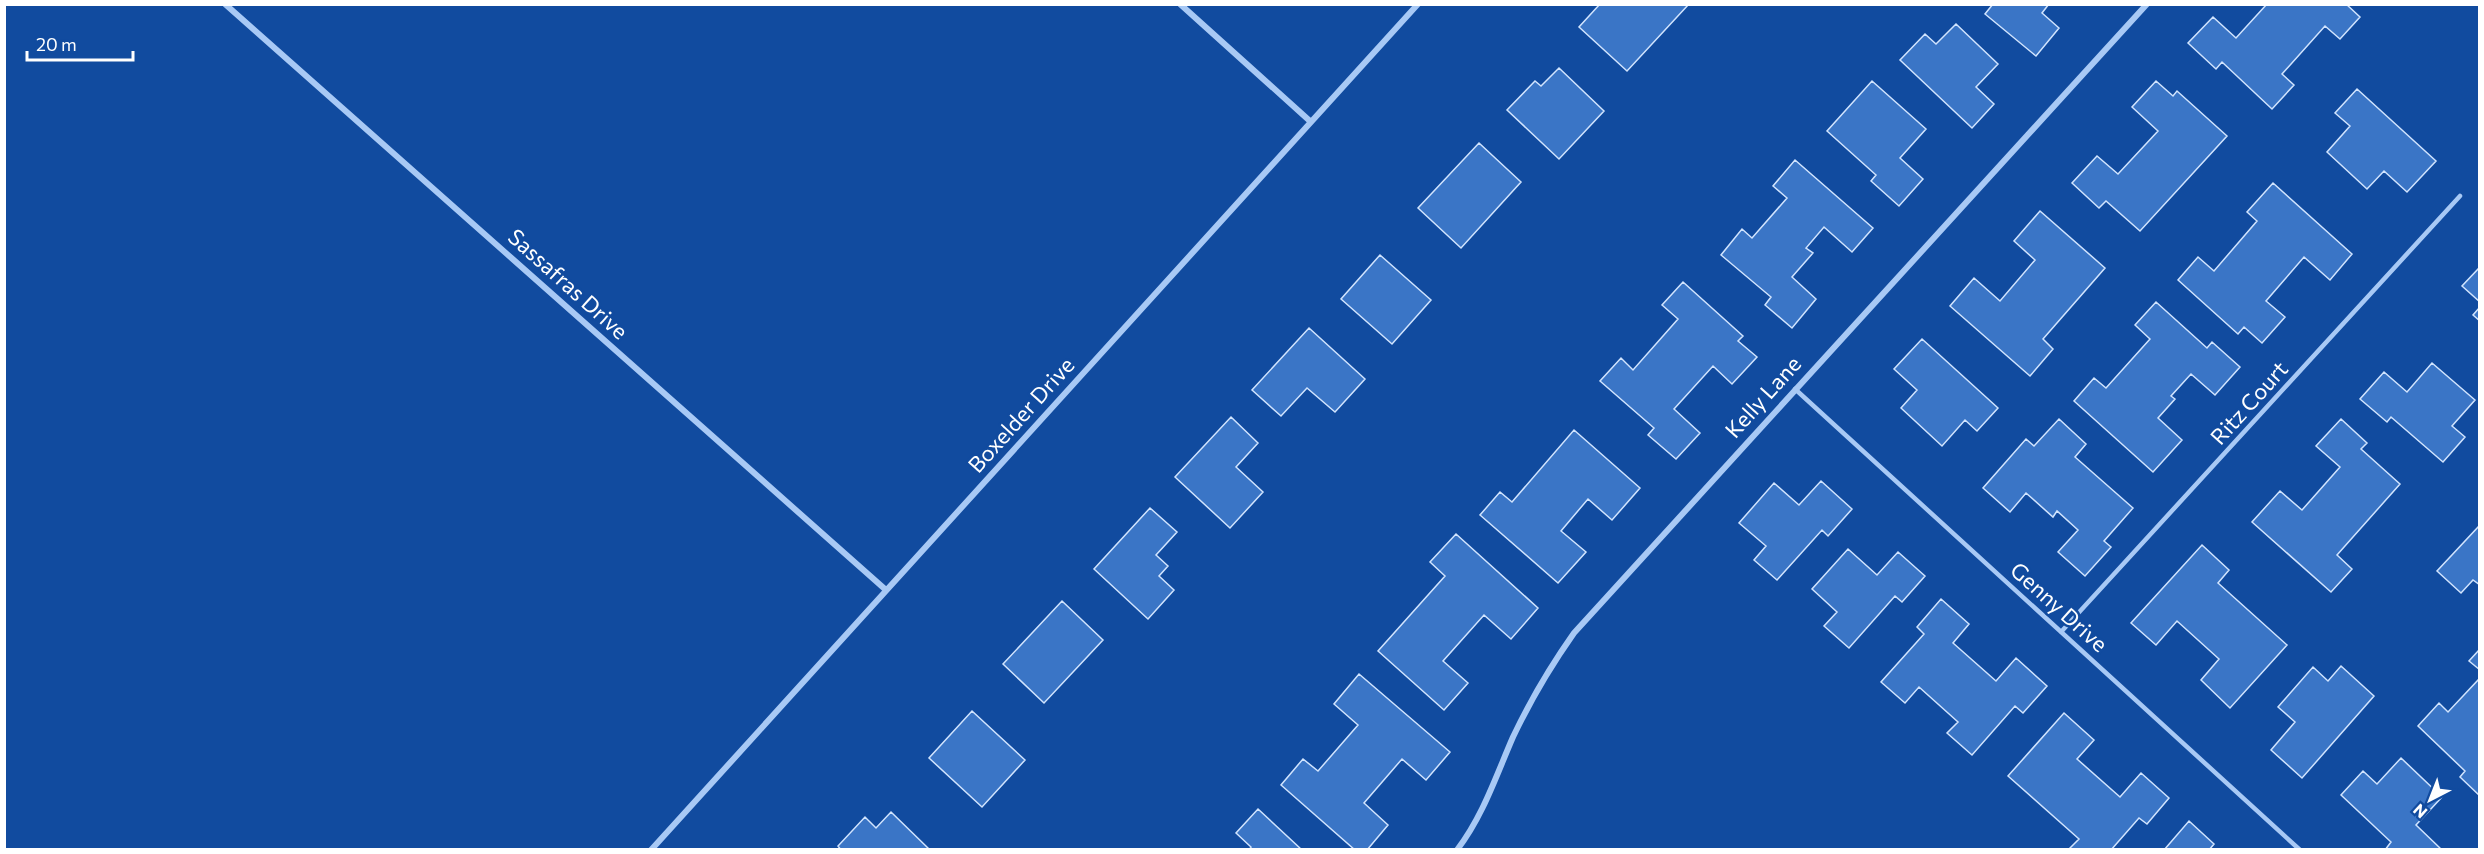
<svg xmlns="http://www.w3.org/2000/svg" width="2484" height="854" font-family="Commissioner,sans-serif">
	<style>
		.building { fill: #3a75c6; stroke: #d1e4fe; stroke-width: 1.5 }
		.lines { fill: none; stroke-linecap: round; stroke-linejoin: round }
		.service { stroke: #a8c9f5; stroke-width: 4.5 }
		.minor { stroke: #a8c9f5; stroke-width: 6 }
		.labels { text-anchor: middle; stroke-width: 5; stroke-linejoin: round; paint-order: stroke }
		.street-label { font-size: 22px; fill: #fff; stroke: #114b9f }
	</style>
	<rect width="100%" height="100%" fill="#114b9f"/>
	<path class="building" d="M1600,4H1689L1627,71L1579,27Z
		M1993,4H2049L2042,13L2059,28L2036,56L1985,14Z
		M2267,4H2346L2360,17L2340,39L2325,26L2282,74L2294,85L2272,109L2222,62L2216,69L2188,43L2213,17L2236,38Z
		M1956,24L1998,64L1976,87L1994,104L1972,128L1900,60L1925,34L1936,44Z
		M1559,68L1604,111L1559,159L1507,110L1535,81L1541,86Z
		M1872,81L1926,129L1900,158L1923,179L1899,206L1871,181L1876,175L1827,131Z
		M2156,81L2173,96L2177,91L2227,136L2140,231L2106,201L2099,208L2072,183L2097,156L2118,174L2158,131L2132,107Z
		M2357,89L2436,161L2407,192L2384,171L2367,189L2327,152L2350,126L2335,113Z
		M1479,143L1521,182L1461,248L1418,208Z
		M1795,160L1873,228L1852,252L1824,227L1806,248L1813,253L1792,277L1816,299L1792,328L1765,305L1771,297L1721,255L1742,229L1752,238L1787,198L1773,186Z
		M2273,183L2352,254L2330,280L2304,257L2266,301L2285,317L2262,343L2244,327L2238,334L2178,280L2198,257L2214,271L2257,221L2247,212Z
		M2040,211L2105,268L2043,339L2053,349L2030,376L1950,306L1974,278L2000,301L2035,260L2014,241Z
		M1380,255L1431,300L1392,344L1341,299Z
		M2480,267V302L2462,286Z
		M1683,282L1743,336L1738,341L1757,357L1732,384L1713,366L1674,409L1700,433L1676,459L1648,435L1654,428L1600,381L1621,358L1633,370L1678,319L1662,305Z
		M2156,302L2207,348L2212,342L2240,367L2215,395L2191,374L2171,396L2175,399L2158,418L2182,440L2153,472L2074,401L2094,378L2106,388L2150,339L2135,325Z
		M2480,307V321L2473,315Z
		M1309,328L1365,379L1335,412L1307,388L1281,416L1252,390Z
		M1922,339L1998,408L1977,431L1965,420L1942,446L1901,408L1917,390L1894,369Z
		M2432,363L2475,400L2452,426L2465,437L2443,462L2391,417L2387,422L2360,399L2384,372L2407,392Z
		M1231,417L1258,443L1236,467L1263,492L1230,528L1175,477Z
		M2059,419L2086,444L2075,457L2133,508L2104,541L2111,547L2085,576L2058,552L2078,530L2057,511L2053,517L2026,493L2010,512L1983,488L2026,439L2034,446Z
		M2341,419L2367,443L2361,449L2400,484L2337,555L2352,569L2331,592L2252,522L2280,491L2302,510L2340,467L2316,446Z
		M1574,430L1640,488L1612,520L1588,499L1561,531L1586,552L1558,583L1480,515L1500,492L1512,502Z
		M1821,481L1852,509L1828,536L1822,530L1777,580L1754,560L1766,546L1739,523L1774,483L1799,505Z
		M1150,508L1177,532L1156,555L1168,566L1159,576L1174,590L1148,619L1094,569Z
		M2480,525V585L2473,580L2461,593L2437,571Z
		M1456,534L1538,608L1511,639L1484,615L1443,661L1468,683L1444,710L1378,651L1445,576L1430,562Z
		M2202,545L2229,570L2218,583L2287,645L2230,708L2201,680L2219,659L2177,621L2156,645L2131,623Z
		M1848,549L1877,575L1898,552L1925,576L1902,602L1895,596L1849,648L1824,626L1837,612L1812,589Z
		M1941,599L1969,624L1953,643L1996,681L2016,658L2047,686L2023,713L2015,706L1972,755L1947,733L1958,722L1919,687L1905,703L1881,682L1924,634L1917,627Z
		M1062,601L1103,640L1044,703L1003,664Z
		M2480,649V670L2469,661Z
		M2341,666L2374,696L2302,778L2271,750L2295,722L2278,707L2313,667L2328,681Z
		M1359,674L1450,752L1426,780L1402,759L1364,803L1388,825L1367,850H1355L1281,785L1303,759L1318,771L1358,725L1334,704Z
		M2480,678V796L2460,777L2465,771L2418,726L2439,703L2448,712Z
		M972,711L1025,760L982,807L929,758Z
		M2064,713L2094,740L2077,759L2120,797L2141,773L2169,798L2147,824L2139,818L2111,850H2072L2070,848L2079,839L2008,776Z
		M2401,758L2442,797L2416,825L2442,850H2385L2391,842L2341,795L2363,771L2377,784Z
		M1258,809L1302,850H1249L1251,847L1236,833Z
		M891,812L930,850H841L838,846L865,817L876,828Z
		M2189,821L2214,844L2209,850H2164Z"/>
	<g class="lines">
		<path class="service" d="M1795,389L2300,850
			M2061,632L2460,196"/>
		<path class="minor" d="M225,4L886,590
			M1180,4L1311,122
			M651,850L1418,4
			M1457,850C1483,816 1496,776 1513,737C1531,699 1550,667 1574,633L2147,4"/>
	</g>
	<g class="labels">
		<g class="street-label">
			<text transform="translate(568 284) rotate(42)" y="8">Sassafras Drive</text>
			<text transform="translate(1763 397) rotate(-48)" y="8">Kelly Lane</text>
			<text transform="translate(2249 403) rotate(-48)" y="8">Ritz Court</text>
			<text transform="translate(1021 415) rotate(-48)" y="8">Boxelder Drive</text>
			<text transform="translate(2059 607) rotate(42)" y="8">Genny Drive</text>
		</g>
	</g>
	<rect width="2484" height="854" fill="none" stroke="#ffffff" stroke-width="12"/>
	<g transform="translate(2430 800) rotate(222)" stroke="#114b9f" stroke-width="4.5" paint-order="stroke">
	<path d="M0-4.5L10 22L0 15L-10 22Z" fill="#ffffff"/>
	<text y="-9" font-size="16" font-weight="bold" text-anchor="middle" fill="#ffffff">N</text>
	</g>
	<path d="M27 51v9h106v-9" fill="none" stroke="#ffffff" stroke-width="3"/>
	<text x="36" y="51" font-size="18" fill="#ffffff" stroke="#114b9f" stroke-width="4.5" paint-order="stroke">20 m</text>
</svg>
